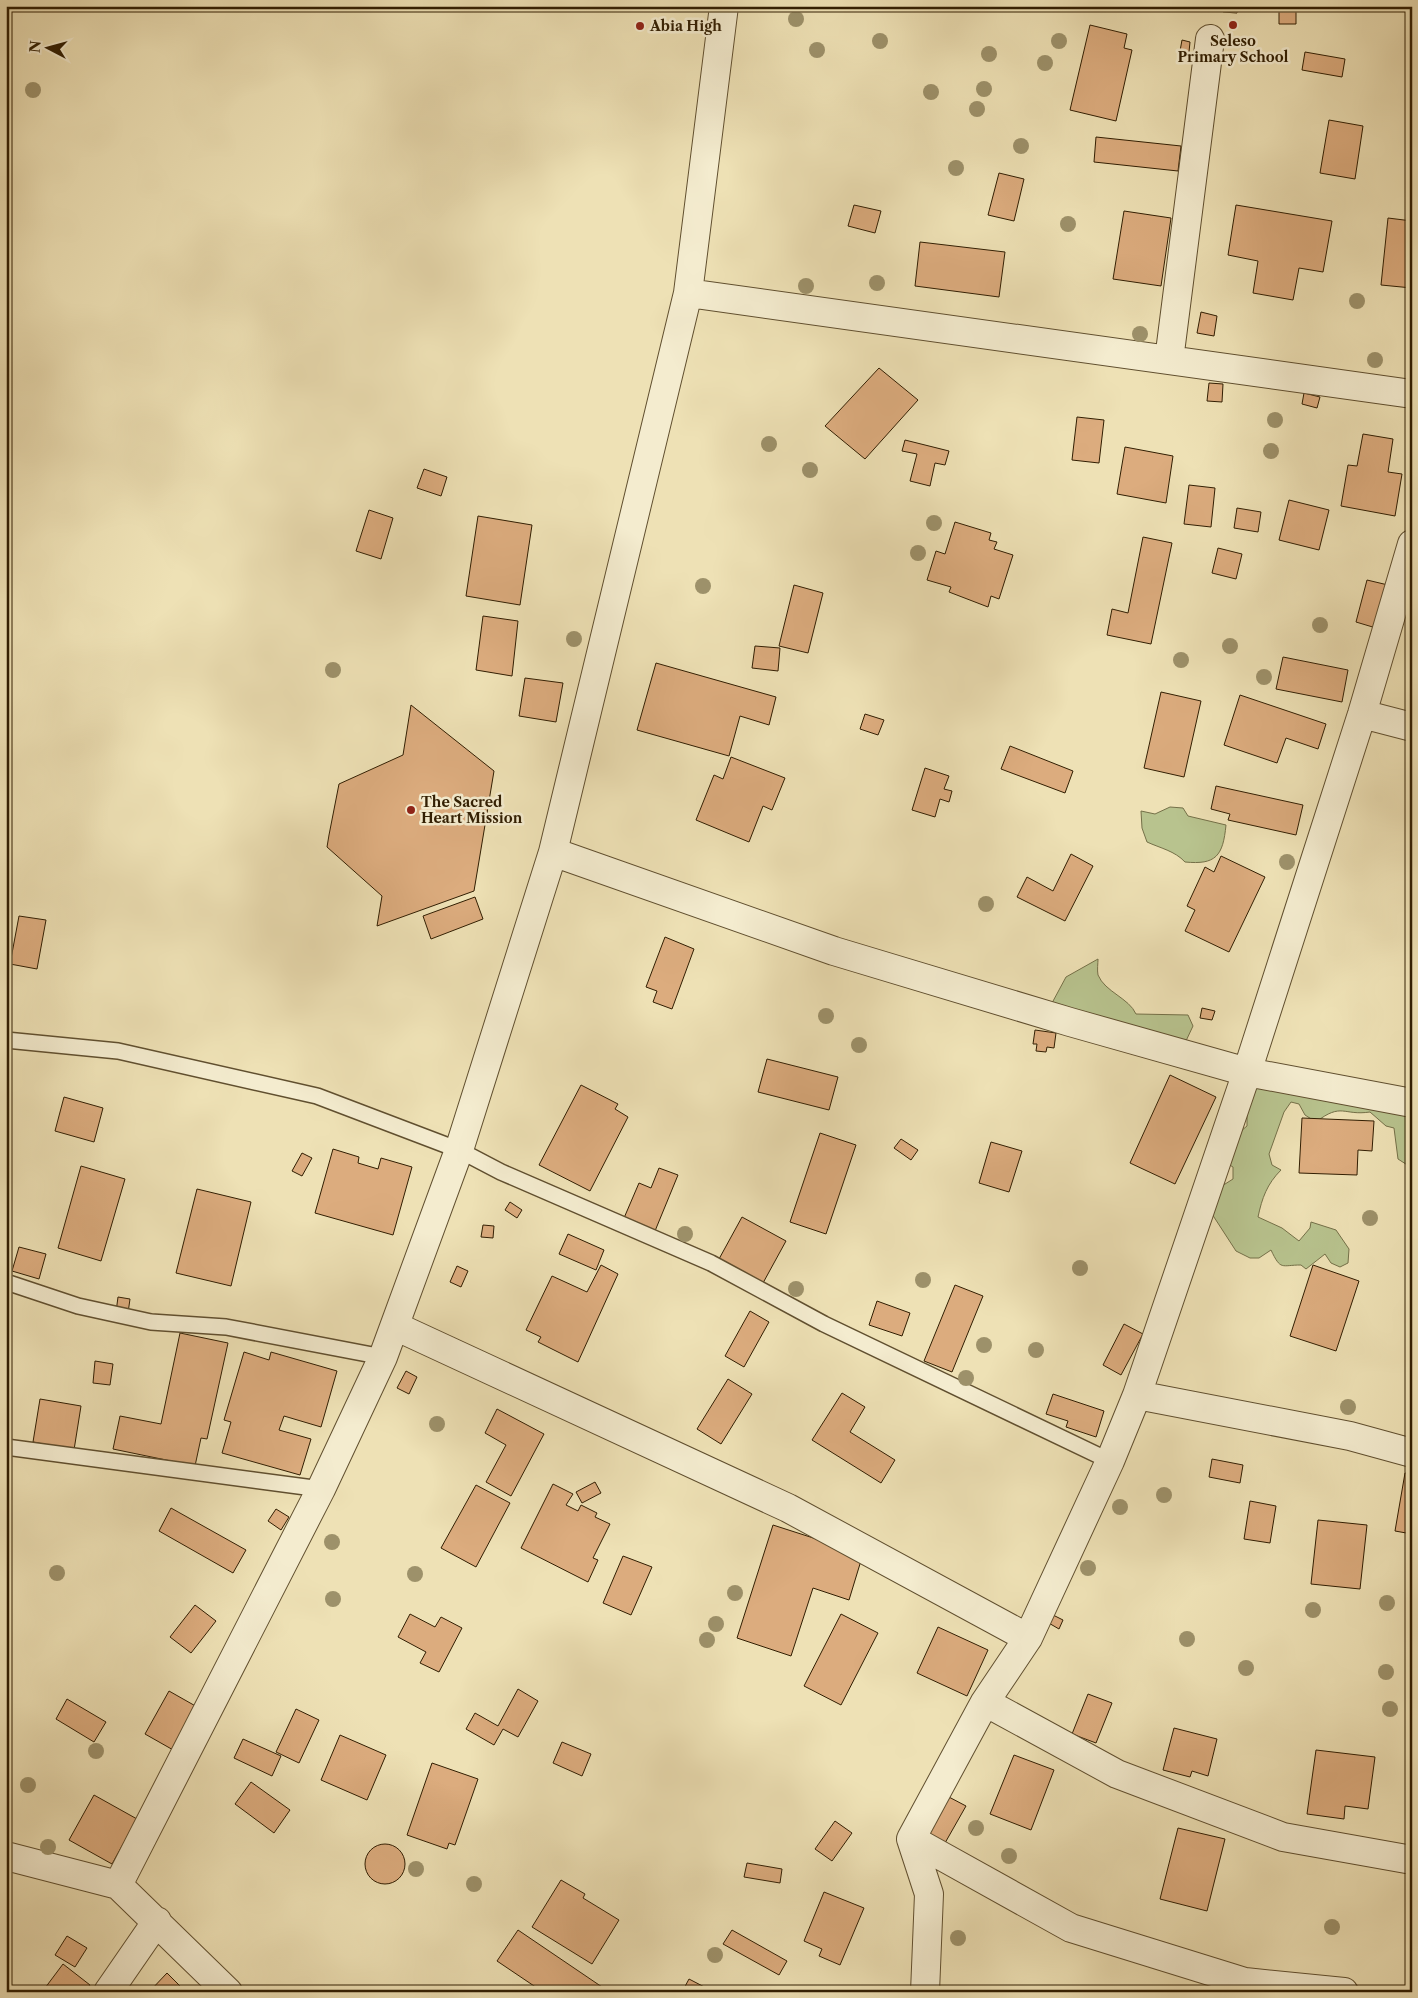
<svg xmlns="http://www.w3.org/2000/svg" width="1418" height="1998" font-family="'Libre Caslon Text',serif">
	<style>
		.green { fill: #b8c38e; stroke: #747048 }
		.building { fill: #dcac7e; stroke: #311e02 }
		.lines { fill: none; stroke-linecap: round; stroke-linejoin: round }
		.service-casing { stroke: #604f2f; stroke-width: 18 }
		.minor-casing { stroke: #604f2f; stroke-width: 30 }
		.service { stroke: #f4eccf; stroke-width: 15 }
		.minor { stroke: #f4eccf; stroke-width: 28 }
		.tree { fill: #9d916a }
		.poi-dot { fill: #8f2418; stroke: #f4eccf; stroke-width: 2 }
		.labels { text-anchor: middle; stroke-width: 5; stroke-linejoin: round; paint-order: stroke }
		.poi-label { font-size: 14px; font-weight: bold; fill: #311e02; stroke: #f4eccf; text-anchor: start }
	</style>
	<rect width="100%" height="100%" fill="#eee1b5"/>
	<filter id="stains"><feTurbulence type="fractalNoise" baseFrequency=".004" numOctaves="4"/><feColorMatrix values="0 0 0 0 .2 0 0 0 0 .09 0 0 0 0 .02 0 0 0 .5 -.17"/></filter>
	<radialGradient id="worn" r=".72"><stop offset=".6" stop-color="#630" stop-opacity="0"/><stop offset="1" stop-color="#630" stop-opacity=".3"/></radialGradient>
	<path class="green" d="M1170,807L1183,808L1188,816L1226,825C1223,856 1216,865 1185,862C1175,851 1160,848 1147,842L1142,828L1141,811L1155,814Z
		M1098,959C1098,963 1097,970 1098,975C1105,992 1129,998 1136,1014L1188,1015L1193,1026L1185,1043L1106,1018L1094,1025L1052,1003L1066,977Z
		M1253,1086L1412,1091V1168L1398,1159L1394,1128L1386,1126L1370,1112C1343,1116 1342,1102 1316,1122L1305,1115L1299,1104L1291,1102L1284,1112L1269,1154L1272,1165L1281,1170C1267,1184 1262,1198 1258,1217L1282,1228L1299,1241L1310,1228L1311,1222L1336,1230L1349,1249L1348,1263L1340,1267L1331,1263L1325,1254L1306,1269L1301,1265C1281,1265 1281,1271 1271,1250L1259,1258H1250L1236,1251L1212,1214L1214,1191L1233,1179V1167L1228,1164L1241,1131L1247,1126V1104Z"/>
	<path class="building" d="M1223,6H1238L1237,13L1223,12Z
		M1279,6H1296V24H1279Z
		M1090,25L1127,34L1124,48L1132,50L1116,121L1070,110Z
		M1182,40L1190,42L1189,52L1180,51Z
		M1305,52L1345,59L1342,77L1302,70Z
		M1329,120L1363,126L1355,179L1320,173Z
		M1096,137L1181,146L1178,171L1094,162Z
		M999,173L1024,179L1014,221L988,215Z
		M854,205L881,211L875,233L848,226Z
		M1236,205L1332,221L1323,272L1299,268L1293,300L1253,293L1258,261L1228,255Z
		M1124,211L1171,218L1161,286L1113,279Z
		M1388,218L1412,221V288L1381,285Z
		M920,242L1005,252L999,297L915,286Z
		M1201,312L1217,316L1214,336L1197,333Z
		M879,368L918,400L865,459L825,426Z
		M1209,383L1223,384L1222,402L1207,401Z
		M1304,393L1320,397L1317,408L1302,404Z
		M1077,417L1104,420L1099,463L1072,460Z
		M1363,434L1393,439L1388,472L1402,474L1395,516L1341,506L1348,465L1357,466Z
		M905,440L949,451L945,465L935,463L930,486L910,481L917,454L902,451Z
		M1125,447L1173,456L1166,503L1117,494Z
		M424,469L447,477L441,496L417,488Z
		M1189,485L1215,488L1211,527L1184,524Z
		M1289,500L1329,510L1319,550L1279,540Z
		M1237,508L1261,512L1258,532L1234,528Z
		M369,510L393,518L381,559L356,551Z
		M478,516L532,525L520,605L466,596Z
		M955,522L991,533L989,540L997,542L994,549L1013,555L999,599L991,596L988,607L949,592L951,587L927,580L936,551L945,554Z
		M1143,537L1172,543L1151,644L1107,635L1112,609L1128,613Z
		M1218,548L1242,554L1236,579L1212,573Z
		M1367,580L1388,585L1376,628L1356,622Z
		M794,585L823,593L808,653L779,646Z
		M483,616L518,621L512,676L476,670Z
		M755,646L780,648L778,671L752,668Z
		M1283,657L1348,670L1342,702L1276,689Z
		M656,663L776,697L769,725L740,716L729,756L637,730Z
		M525,678L563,683L556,722L519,716Z
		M1161,692L1201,701L1184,777L1144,768Z
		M1240,695L1326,724L1318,749L1286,738L1277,763L1224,745Z
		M411,705L494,771L474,891L377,926L382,896L327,847L329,835L339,784L403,755Z
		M865,714L884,720L878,735L860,729Z
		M1010,746L1073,771L1065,793L1001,769Z
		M731,757L785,778L772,810L763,806L749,842L696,820L714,775L723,779Z
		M925,768L949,776L944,789L952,791L949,802L940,799L935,817L912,810Z
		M1216,786L1303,805L1296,835L1228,820L1230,814L1211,809Z
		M1071,854L1093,866L1065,921L1017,897L1027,877L1053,891Z
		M1221,856L1265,877L1229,952L1185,931L1195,910L1187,906L1205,867L1214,872Z
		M475,897L483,919L431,939L423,916Z
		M19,916L46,920L37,969L10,964Z
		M665,937L694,949L672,1009L653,1002L657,991L646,987Z
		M1202,1008L1215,1011L1212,1020L1200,1018Z
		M1035,1030L1056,1033L1054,1048L1047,1047L1046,1052L1036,1051L1037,1044H1033Z
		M767,1059L838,1077L829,1110L758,1092Z
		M1170,1075L1216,1097L1175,1184L1130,1163Z
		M581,1085L618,1104L615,1109L628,1117L590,1191L539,1165Z
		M64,1097L103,1108L94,1142L55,1131Z
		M1302,1118L1374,1121L1372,1151L1358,1150L1357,1175L1299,1173Z
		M820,1133L856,1145L826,1234L790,1222Z
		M901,1139L918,1150L911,1160L894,1148Z
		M991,1142L1022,1151L1009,1192L979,1183Z
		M333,1149L359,1157L358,1163L378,1169L381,1158L412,1167L393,1235L315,1213Z
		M302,1153L312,1158L302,1176L292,1171Z
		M81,1166L125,1179L101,1261L58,1248Z
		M659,1168L678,1175L655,1231L624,1218L639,1183L651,1188Z
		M197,1189L251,1202L231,1286L176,1273Z
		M510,1202L522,1210L517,1218L505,1210Z
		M742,1217L786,1241L763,1283L719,1259Z
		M483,1225L494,1226L493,1238L481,1237Z
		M568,1234L604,1250L596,1270L559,1254Z
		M19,1247L46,1254L39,1279L12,1271Z
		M601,1265L618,1274L578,1362L538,1342L541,1337L526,1330L552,1276L587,1292Z
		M1313,1265L1359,1281L1336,1351L1290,1336Z
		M457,1266L468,1271L461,1287L450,1282Z
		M955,1285L983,1296L952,1372L924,1361Z
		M118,1297L130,1299L128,1313L116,1312Z
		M877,1301L910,1313L902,1336L869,1325Z
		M750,1311L769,1322L744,1367L725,1356Z
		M1124,1324L1143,1334L1121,1375L1103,1365Z
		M180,1333L228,1343L207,1439L201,1438L195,1466L113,1449L120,1416L161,1424Z
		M244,1352L269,1360L271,1352L337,1371L321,1427L284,1416L279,1430L311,1439L300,1475L222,1453L231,1422L224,1420Z
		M95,1361L113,1364L110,1385L93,1383Z
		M406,1371L417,1377L409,1394L397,1388Z
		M728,1379L752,1394L721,1444L697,1429Z
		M842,1393L865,1407L850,1432L895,1460L881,1483L812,1440Z
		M1053,1394L1104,1411L1096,1437L1066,1427L1068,1421L1046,1414Z
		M40,1399L81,1406L74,1450L33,1442Z
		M497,1409L544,1434L511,1496L486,1482L506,1445L485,1433Z
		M1212,1459L1243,1465L1240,1483L1209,1477Z
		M1405,1473L1412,1474V1534L1395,1531Z
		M595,1482L601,1493L582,1503L576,1492Z
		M553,1484L573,1494L566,1505L578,1511L581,1505L597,1513L595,1517L610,1524L593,1558L598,1560L588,1582L521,1548Z
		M476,1485L510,1503L476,1567L441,1548Z
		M1250,1501L1276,1506L1270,1543L1244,1539Z
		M171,1508L246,1550L233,1573L159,1531Z
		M276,1509L289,1517L281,1530L268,1521Z
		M1318,1520L1367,1525L1360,1589L1311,1584Z
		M773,1525L863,1554L849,1600L813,1588L791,1656L737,1638Z
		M623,1556L652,1567L631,1615L603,1603Z
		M195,1605L216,1621L191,1653L170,1637Z
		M410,1614L435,1627L441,1617L462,1628L439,1672L420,1663L426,1652L398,1637Z
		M841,1614L878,1633L841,1705L804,1686Z
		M1051,1614L1063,1620L1059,1629L1047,1622Z
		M938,1627L988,1650L967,1696L917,1673Z
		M518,1689L538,1701L518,1737L503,1729L494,1745L466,1729L475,1713L498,1726Z
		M169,1691L199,1708L175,1751L145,1734Z
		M1088,1694L1112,1703L1096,1743L1072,1734Z
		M67,1699L106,1722L94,1742L56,1719Z
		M296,1709L319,1720L299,1763L276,1752Z
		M1174,1728L1217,1739L1208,1776L1192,1771L1190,1777L1163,1770Z
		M340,1735L386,1755L367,1800L321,1780Z
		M243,1739L281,1756L272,1776L234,1758Z
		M562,1742L591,1754L582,1776L553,1763Z
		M1316,1750L1375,1757L1368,1809L1345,1806L1344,1819L1307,1814Z
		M1014,1755L1054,1770L1031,1830L990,1814Z
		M432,1763L478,1779L455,1845L449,1843L447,1849L407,1835Z
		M251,1782L290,1810L274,1833L235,1804Z
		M94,1795L137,1819L112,1864L69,1840Z
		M947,1796L966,1806L945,1843L927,1833Z
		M835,1821L852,1833L832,1861L815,1849Z
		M1178,1828L1225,1839L1207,1911L1160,1899Z
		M365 1864a20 20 0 1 1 40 0a20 20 0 1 1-40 0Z
		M747,1863L782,1869L780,1883L744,1877Z
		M561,1880L585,1894L583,1898L619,1920L592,1964L532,1927Z
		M824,1892L864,1908L840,1965L819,1956L822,1949L804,1941Z
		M518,1930L605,1989L603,1992H543L497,1961Z
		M732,1930L787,1961L779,1975L723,1944Z
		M67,1936L87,1948L75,1967L55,1955Z
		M63,1964L90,1985L85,1992H42Z
		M167,1973L181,1987L177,1992H149Z
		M689,1979L714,1992H682Z"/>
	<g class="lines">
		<defs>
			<path id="service" d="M6,1040L118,1051L317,1096L459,1150L501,1172L711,1263L824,1324L1110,1461
				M6,1282L78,1306L151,1322L226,1327L383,1357
				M6,1447L321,1489"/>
			<path id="minor" d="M688,293L1412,394
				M1169,360L1210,39
				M1362,714L1412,727
				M553,852L834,951L1070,1022L1247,1072L1412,1103
				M395,1326L788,1508L1028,1638
				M1137,1395L1350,1436L1412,1453
				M985,1702L1117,1774L1283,1837L1412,1860
				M911,1839L929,1894L925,1992
				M6,1856L118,1885L228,1992
				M118,1885L321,1489L383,1357L459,1150L553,852L688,293L724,6
				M108,1992L157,1921
				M1344,1992L1245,1982L1071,1928L911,1839L985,1702L1028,1638L1110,1461L1137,1395L1247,1072L1362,714L1412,544"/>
		</defs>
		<use href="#service" class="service-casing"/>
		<use href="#minor" class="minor-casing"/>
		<use href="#service" class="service"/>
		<use href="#minor" class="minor"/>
	</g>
	<g class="tree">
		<circle cx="796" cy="19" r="8"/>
		<circle cx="880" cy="41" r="8"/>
		<circle cx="1059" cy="41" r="8"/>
		<circle cx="817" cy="50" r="8"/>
		<circle cx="989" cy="54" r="8"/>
		<circle cx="1045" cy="63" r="8"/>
		<circle cx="984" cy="89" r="8"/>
		<circle cx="33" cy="90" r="8"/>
		<circle cx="931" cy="92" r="8"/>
		<circle cx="977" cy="109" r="8"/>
		<circle cx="1021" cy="146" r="8"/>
		<circle cx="956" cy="168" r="8"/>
		<circle cx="1068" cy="224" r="8"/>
		<circle cx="877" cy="283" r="8"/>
		<circle cx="806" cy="286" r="8"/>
		<circle cx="1357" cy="301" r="8"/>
		<circle cx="1140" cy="334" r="8"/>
		<circle cx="1375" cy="360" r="8"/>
		<circle cx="1275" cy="420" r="8"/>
		<circle cx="769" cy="444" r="8"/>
		<circle cx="1271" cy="451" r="8"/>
		<circle cx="810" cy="470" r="8"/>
		<circle cx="934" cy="523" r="8"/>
		<circle cx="918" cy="553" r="8"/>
		<circle cx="703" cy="586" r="8"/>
		<circle cx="1320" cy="625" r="8"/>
		<circle cx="574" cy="639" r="8"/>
		<circle cx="1230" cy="646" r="8"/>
		<circle cx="1181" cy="660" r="8"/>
		<circle cx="333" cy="670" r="8"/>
		<circle cx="1264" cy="677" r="8"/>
		<circle cx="1287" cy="862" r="8"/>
		<circle cx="986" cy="904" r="8"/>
		<circle cx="826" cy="1016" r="8"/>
		<circle cx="859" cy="1045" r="8"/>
		<circle cx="1370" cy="1218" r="8"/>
		<circle cx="685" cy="1234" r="8"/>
		<circle cx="1080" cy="1268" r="8"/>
		<circle cx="923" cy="1280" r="8"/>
		<circle cx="796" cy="1289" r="8"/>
		<circle cx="984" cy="1345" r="8"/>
		<circle cx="1036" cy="1350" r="8"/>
		<circle cx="966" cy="1378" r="8"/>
		<circle cx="1348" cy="1407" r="8"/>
		<circle cx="437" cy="1424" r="8"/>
		<circle cx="1164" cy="1495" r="8"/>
		<circle cx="1120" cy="1507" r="8"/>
		<circle cx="332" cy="1542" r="8"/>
		<circle cx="1088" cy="1568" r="8"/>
		<circle cx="57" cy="1573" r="8"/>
		<circle cx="415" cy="1574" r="8"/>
		<circle cx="735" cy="1593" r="8"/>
		<circle cx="333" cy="1599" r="8"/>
		<circle cx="1387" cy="1603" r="8"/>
		<circle cx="1313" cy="1610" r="8"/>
		<circle cx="716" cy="1624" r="8"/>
		<circle cx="1187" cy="1639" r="8"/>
		<circle cx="707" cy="1640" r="8"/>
		<circle cx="1246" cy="1668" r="8"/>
		<circle cx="1386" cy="1672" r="8"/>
		<circle cx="1390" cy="1709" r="8"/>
		<circle cx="96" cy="1751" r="8"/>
		<circle cx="28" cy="1785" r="8"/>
		<circle cx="976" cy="1828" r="8"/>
		<circle cx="48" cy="1847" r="8"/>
		<circle cx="1009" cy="1856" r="8"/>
		<circle cx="416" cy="1869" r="8"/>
		<circle cx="474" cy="1884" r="8"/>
		<circle cx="1332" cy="1927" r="8"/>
		<circle cx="958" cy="1938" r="8"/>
		<circle cx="715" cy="1955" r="8"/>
	</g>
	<g class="poi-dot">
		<circle cx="1233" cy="25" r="5"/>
		<circle cx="640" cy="26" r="5"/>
		<circle cx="411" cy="810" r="5"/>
	</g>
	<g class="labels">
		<g class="poi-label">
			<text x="650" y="31">Abia High</text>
			<text x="1233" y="46" text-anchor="middle">Seleso<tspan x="1233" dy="16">Primary School</tspan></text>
			<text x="421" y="807">The Sacred<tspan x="421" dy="16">Heart Mission</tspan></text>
		</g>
	</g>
	<rect width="1418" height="1998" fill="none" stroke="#eee1b5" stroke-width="25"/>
	<rect x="8" y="8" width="1403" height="1983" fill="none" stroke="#311e02" stroke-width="2.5"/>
	<rect x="12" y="12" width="1393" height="1973" fill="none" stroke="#311e02"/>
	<g transform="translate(48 48) rotate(276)" stroke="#f4eccf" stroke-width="4" paint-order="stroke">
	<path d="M0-4L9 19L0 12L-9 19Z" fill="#311e02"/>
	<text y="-8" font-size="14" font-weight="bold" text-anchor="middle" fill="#311e02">N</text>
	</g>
	<rect width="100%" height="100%" filter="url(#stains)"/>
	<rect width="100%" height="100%" fill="url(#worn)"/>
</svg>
